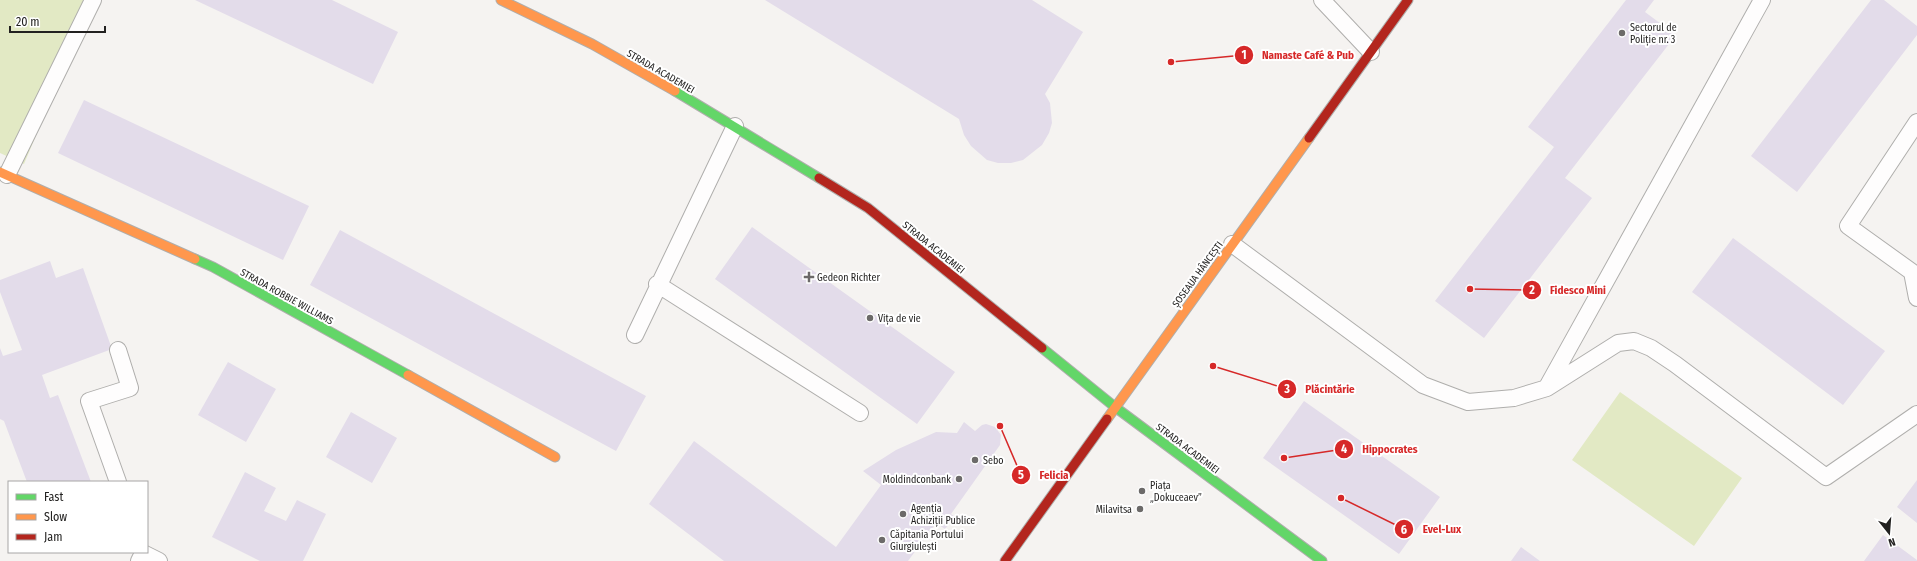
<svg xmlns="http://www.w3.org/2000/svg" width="1917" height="561" font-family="'Fira Sans Condensed',sans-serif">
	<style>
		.green { fill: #e2e9c4 }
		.building { fill: #e3dcea }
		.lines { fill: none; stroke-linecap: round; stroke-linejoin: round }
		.lane-casing { stroke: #afaeac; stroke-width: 18 }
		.fast-casing { stroke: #afaeac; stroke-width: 11 }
		.slow-casing { stroke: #afaeac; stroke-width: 11 }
		.jam-casing { stroke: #afaeac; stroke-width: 11 }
		.lane { stroke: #fefdfd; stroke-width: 16 }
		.fast { stroke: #63d668; stroke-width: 9 }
		.slow { stroke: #ff974d; stroke-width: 9 }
		.jam { stroke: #b3261e; stroke-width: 9 }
		.poi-dot { fill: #6c6a69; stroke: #fff; stroke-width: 1.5 }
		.labels { text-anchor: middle; stroke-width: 4; stroke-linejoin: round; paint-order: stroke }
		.poi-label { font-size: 10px; fill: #222120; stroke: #fff; text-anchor: start }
		.street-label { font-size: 10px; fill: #222120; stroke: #fff }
		.leader { fill: none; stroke: #d62828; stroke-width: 1.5 }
		.callout-dot { fill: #d62828; stroke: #fff; stroke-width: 1.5 }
		.mark-label { font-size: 12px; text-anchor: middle; font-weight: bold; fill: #fff }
		.callout-label { font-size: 11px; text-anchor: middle; font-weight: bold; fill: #d62828; stroke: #fff; stroke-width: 4; stroke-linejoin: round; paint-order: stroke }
	</style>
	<rect width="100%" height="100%" fill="#f5f3f1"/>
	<path class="green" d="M0,0H93L24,164L0,153Z
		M1620,392L1742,478L1694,546L1572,460Z"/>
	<path class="building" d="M195,0H332L398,32L373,84Z
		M765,0H1032L1083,32L1045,94L1050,103L1052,123L1049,133L1042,145L1023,160L1011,163H998L987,160L971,146L964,135L959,119Z
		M1626,0H1654L1645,12L1676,35L1565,178L1592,198L1484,338L1435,301L1554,147L1528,127Z
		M1871,0H1884L1917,26V35L1797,192L1751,156Z
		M84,100L309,206L283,260L58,153Z
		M752,227L955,372L917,424L715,279Z
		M340,230L646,396L616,451L310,285Z
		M1733,238L1885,351L1843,405L1692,292Z
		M50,261L56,278L83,268L112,349L42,375L50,398L58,395L91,482H27L4,421L0,419V348L3,356L22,350L0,292V280Z
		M228,362L276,389L246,442L198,415Z
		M1304,401L1440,497L1399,554L1263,458Z
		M351,412L397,438L372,483L326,457Z
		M964,422L975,431L982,425L986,424L995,427L1001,435L1000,445L951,514L955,517L945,529L936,523L908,561H724L649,504L694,441L836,547L881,485L863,471L896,450L936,432L957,433Z
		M245,472L276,488L264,511L286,521L297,500L326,514L303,561H260L212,537Z
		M1917,480V523L1897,507Z
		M1883,535L1917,560V561H1864Z
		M1521,547L1540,561H1511Z"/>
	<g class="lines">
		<defs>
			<path id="lane" d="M1322,0L1371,52
				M1917,122L1848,226L1912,272L1917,298
				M7,175L93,0
				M1232,244L1423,385L1468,402L1514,398L1547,388L1618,343L1634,341L1651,348L1675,364L1826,477L1917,414
				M657,284L860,413
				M635,335L735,126
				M1547,387L1762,0
				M118,482L89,401L130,388L118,350
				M139,561L143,553L159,561"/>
			<path id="fast" d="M675,91L819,178
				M195,259L213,267L408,375
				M1042,348L1115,407L1322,561"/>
			<path id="slow" d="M501,0L592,44L675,91
				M0,172L195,259
				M408,375L555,457
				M1107,419L1309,138"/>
			<path id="jam" d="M1309,138L1408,0
				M819,178L868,208L1042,348
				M1005,561L1107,419"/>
		</defs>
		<use href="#lane" class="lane-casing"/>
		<use href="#fast" class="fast-casing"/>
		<use href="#slow" class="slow-casing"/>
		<use href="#jam" class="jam-casing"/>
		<use href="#lane" class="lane"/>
		<use href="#fast" class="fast"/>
		<use href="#slow" class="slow"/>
		<use href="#jam" class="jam"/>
	</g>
	<g class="poi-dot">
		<circle cx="1622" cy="33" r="4"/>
		<path d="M807 271h4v4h4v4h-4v4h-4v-4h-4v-4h4z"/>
		<circle cx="870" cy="318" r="4"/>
		<circle cx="975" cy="460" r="4"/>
		<circle cx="959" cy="479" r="4"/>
		<circle cx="1142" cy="491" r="4"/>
		<circle cx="1140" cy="509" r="4"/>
		<circle cx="903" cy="514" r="4"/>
		<circle cx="882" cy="540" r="4"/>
	</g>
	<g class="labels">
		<g class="poi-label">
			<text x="1630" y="31">Sectorul de<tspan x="1630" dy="12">Poliție nr. 3</tspan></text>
			<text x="817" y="281">Gedeon Richter</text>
			<text x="878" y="322">Vița de vie</text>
			<text x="983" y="464">Sebo</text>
			<text x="951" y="483" text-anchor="end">Moldindconbank</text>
			<text x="1150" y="489">Piața<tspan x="1150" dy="12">„Dokuceaev”</tspan></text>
			<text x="911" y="512">Agenția<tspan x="911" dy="12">Achiziții Publice</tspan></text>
			<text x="1132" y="513" text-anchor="end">Milavitsa</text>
			<text x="890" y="538">Căpitania Portului<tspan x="890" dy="12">Giurgiulești</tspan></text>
		</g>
		<g class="street-label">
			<text transform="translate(661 71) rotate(30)" y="4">STRADA ACADEMIEI</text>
			<text transform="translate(934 247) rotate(39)" y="4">STRADA ACADEMIEI</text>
			<text transform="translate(1197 274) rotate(-54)" y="4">ȘOSEAUA HÂNCEȘTI</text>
			<text transform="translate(287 296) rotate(29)" y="4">STRADA ROBBIE WILLIAMS</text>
			<text transform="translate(1188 448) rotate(37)" y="4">STRADA ACADEMIEI</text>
		</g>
	</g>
	<path class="leader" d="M1171 62L1244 55M1470 289L1532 290M1213 366L1287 389M1284 458L1344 449M1000 426L1021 475M1341 498L1404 529"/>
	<g class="callout-dot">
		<circle cx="1171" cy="62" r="4"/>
		<circle cx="1470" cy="289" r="4"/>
		<circle cx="1213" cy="366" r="4"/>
		<circle cx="1284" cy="458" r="4"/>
		<circle cx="1000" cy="426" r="4"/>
		<circle cx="1341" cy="498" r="4"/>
		<circle cx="1244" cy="55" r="10"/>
		<circle cx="1532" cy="290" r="10"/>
		<circle cx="1287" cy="389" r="10"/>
		<circle cx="1344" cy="449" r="10"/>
		<circle cx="1021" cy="475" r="10"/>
		<circle cx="1404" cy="529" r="10"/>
	</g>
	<g class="mark-label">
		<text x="1244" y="59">1</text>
		<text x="1532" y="294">2</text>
		<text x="1287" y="393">3</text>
		<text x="1344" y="453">4</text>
		<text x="1021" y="479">5</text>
		<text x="1404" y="534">6</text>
	</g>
	<g class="callout-label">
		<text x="1308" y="59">Namaste Café &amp; Pub</text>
		<text x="1578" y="294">Fidesco Mini</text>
		<text x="1330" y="393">Plăcintărie</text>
		<text x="1390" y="453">Hippocrates</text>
		<text x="1054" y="479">Felicia</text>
		<text x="1442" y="533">Evel-Lux</text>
	</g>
	<rect x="8" y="481" width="140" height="72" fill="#ffffff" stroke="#a7a6a6"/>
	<rect x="16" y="494" width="20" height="6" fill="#63d668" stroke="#a7a6a6"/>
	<text x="44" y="501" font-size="12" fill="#222120">Fast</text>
	<rect x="16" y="514" width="20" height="6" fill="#ff974d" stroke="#a7a6a6"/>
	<text x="44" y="521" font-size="12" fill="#222120">Slow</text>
	<rect x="16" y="534" width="20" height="6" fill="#b3261e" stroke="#a7a6a6"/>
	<text x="44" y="541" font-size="12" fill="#222120">Jam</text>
	<g transform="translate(1889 533) rotate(163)" stroke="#ffffff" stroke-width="3" paint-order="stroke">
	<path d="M0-3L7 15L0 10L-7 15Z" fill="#222120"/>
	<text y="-6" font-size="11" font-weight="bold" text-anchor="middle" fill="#222120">N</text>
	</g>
	<path d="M10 26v6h95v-6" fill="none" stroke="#222120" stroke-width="2"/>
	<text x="16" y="26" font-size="12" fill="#222120" stroke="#ffffff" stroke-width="3" paint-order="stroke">20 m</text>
</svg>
